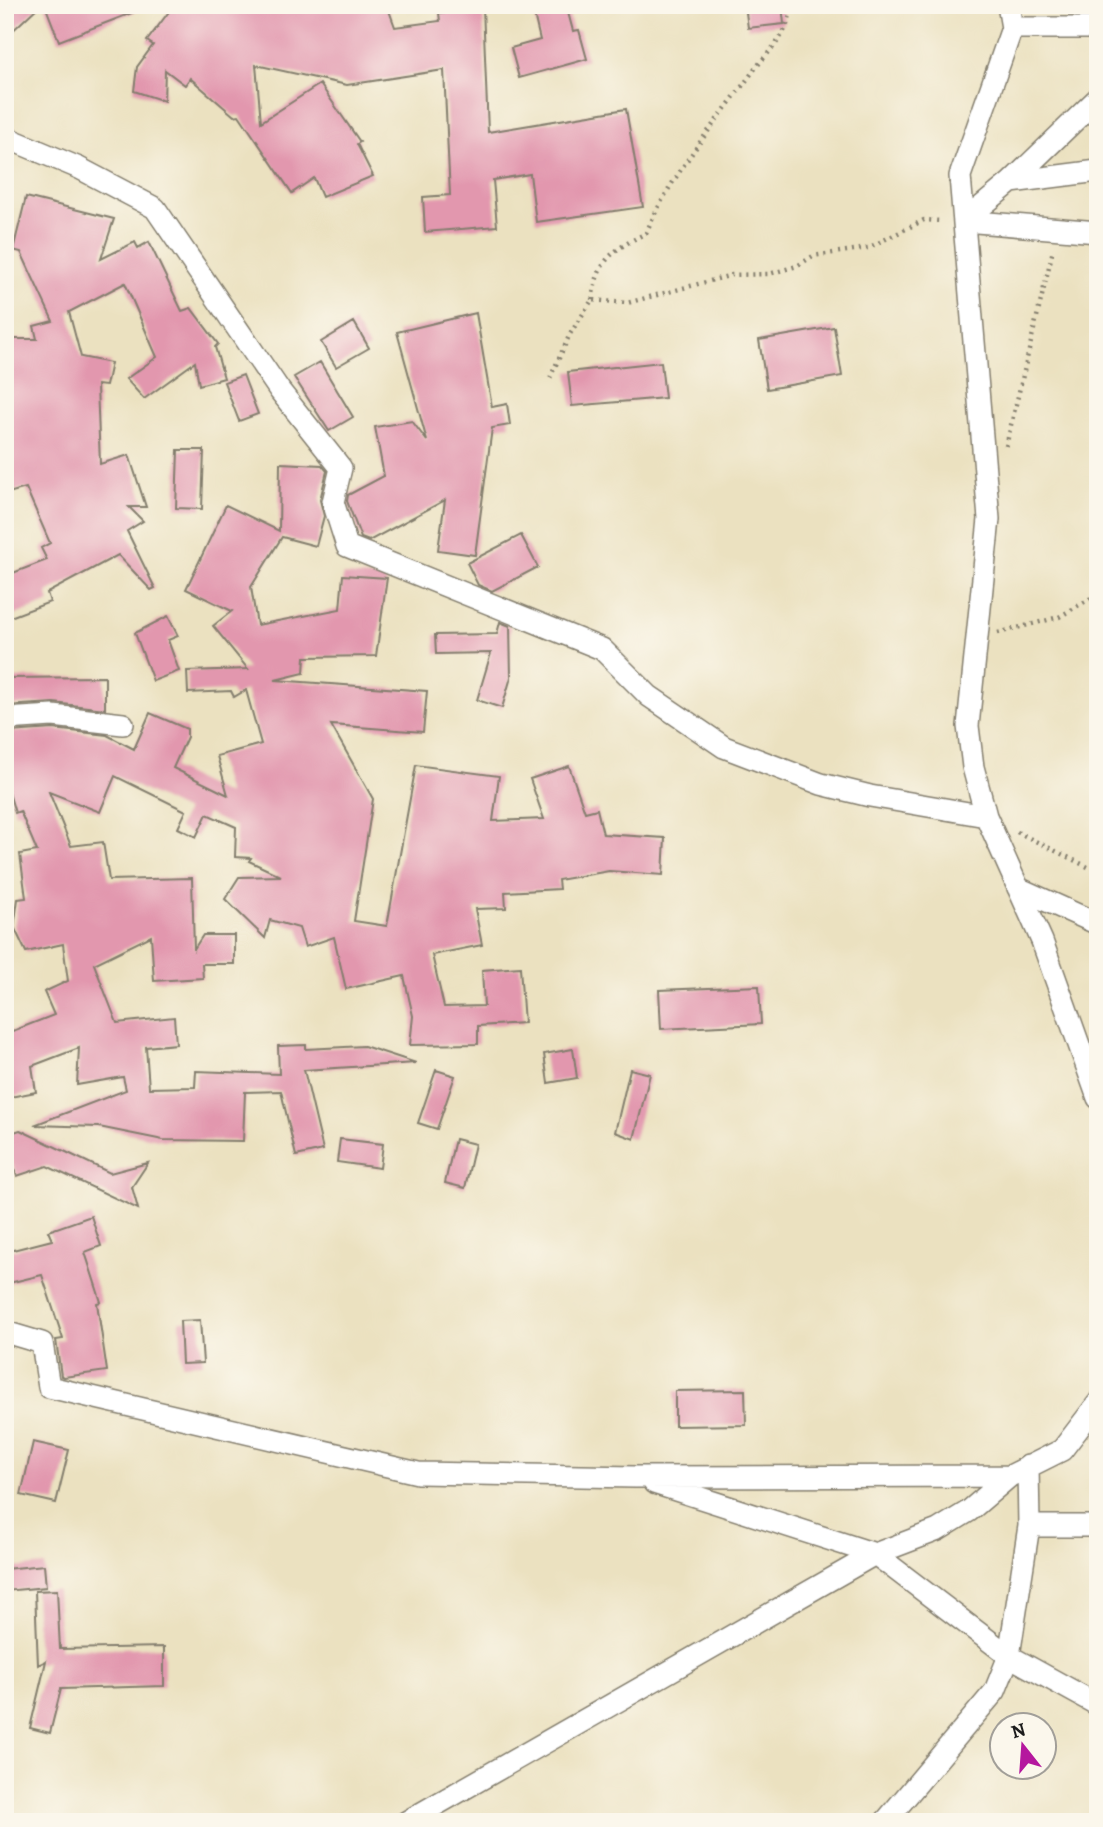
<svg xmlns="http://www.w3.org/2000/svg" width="1103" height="1827" font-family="Alegreya,serif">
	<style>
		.building { fill: #e297ae }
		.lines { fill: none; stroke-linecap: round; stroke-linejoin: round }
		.street-casing { stroke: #847e6e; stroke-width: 24 }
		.path { stroke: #847e6e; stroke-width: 4.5; stroke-dasharray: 2 5; stroke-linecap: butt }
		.street { stroke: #fff; stroke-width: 21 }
	</style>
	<rect width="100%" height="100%" fill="#fbf7ec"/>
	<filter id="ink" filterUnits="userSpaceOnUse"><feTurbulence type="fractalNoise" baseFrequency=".0143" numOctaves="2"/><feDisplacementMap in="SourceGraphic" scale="14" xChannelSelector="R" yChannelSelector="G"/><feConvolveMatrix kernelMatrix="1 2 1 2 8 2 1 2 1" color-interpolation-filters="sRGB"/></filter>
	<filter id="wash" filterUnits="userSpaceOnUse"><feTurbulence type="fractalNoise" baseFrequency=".00686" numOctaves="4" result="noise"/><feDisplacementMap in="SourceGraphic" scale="28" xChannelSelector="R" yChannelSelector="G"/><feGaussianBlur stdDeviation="1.57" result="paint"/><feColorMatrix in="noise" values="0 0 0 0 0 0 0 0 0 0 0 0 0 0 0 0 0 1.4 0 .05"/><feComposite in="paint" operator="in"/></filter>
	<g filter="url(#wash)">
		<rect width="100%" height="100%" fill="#ebe1c0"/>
		<g id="blocks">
			<path class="building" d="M5,5H40L5,38Z
				M45,5H147V7L59,41Z
				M174,5H387L395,27L440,21L439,13L483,7L488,132L626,109L643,207L536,222L530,174L493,180L497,226L425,232L423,197L450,195L444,70L347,85L256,65L261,122L320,84L360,142L357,144L373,176L322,197L314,178L292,193L239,115L234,116L190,78L185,85L165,70L164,101L134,91L137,67L153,45L147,41Z
				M550,5H566L573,31L579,30L587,59L519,78L511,48L540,40L533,10Z
				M745,5H782L784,24L748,28Z
				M26,197L114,219L101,259L135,242L138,248L149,242L182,311L191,308L218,344L215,347L224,378L199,385L195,362L144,399L126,379L157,357L125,283L69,312L81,357L111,363L106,386L97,385L100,464L129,455L146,507H129L143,521L127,531L155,588L151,590L118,555L47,593L50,602L5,619V576L47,560L41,548L50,543L26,488L5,494V339H37L34,326L53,321L21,252L13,250Z
				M476,313L492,407L507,404L510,425L492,428L475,555L438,550L445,500L369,541L361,538L347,501L348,495L384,476L375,427L412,421L427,441L397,332Z
				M354,322L369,348L336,367L321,342Z
				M834,327L842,376L767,389L759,340Z
				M320,362L353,417L329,431L294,377Z
				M661,362L665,398L572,406L568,372Z
				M243,375L258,414L239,421L224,382Z
				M178,450H204L202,509L176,508Z
				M280,463L322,465L327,471L320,500L324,516L316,546L282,537L251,587L257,625L340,609L343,575L387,578L376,656L305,657L304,673L275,680L427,691L423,732L331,725L373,799L354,921L387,926L416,765L499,776L493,821L544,819L530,779L569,766L585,812L597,809L603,834L665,838L663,875L609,871L558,880L559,889L505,892L506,908L475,909L482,945L432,955L444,1007L484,1006L482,970L520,967L524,1023L478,1026V1044L410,1045L413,1016L404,976L346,989L334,937L305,947L299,928L270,920L265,938L225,899L239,877L281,876L249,861L251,858L235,857L236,827L207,814L196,837L178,828L186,811L115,776L100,812L49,792L71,846L103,842L109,880L192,878L194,949L203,935H234V964H202L203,978L154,981L151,936L94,964L117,1023L174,1017L176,1044L146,1047L149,1088L195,1087L196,1071L279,1074L278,1046L306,1045V1049L364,1046L416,1063L304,1070L323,1150L296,1156L281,1091L245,1092L243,1141L163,1140L99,1127L34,1125L126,1090L123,1077L77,1085L79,1048L32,1066L36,1092L5,1098V1034L54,1015L44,992L68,981L63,944L26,952L14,927L18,899L26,898L20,854L37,851L20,811L15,813L5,779L9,732L53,729L107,735L134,749L150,713L187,729V737L173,768L228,795L217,756L261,744L246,690L234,697L231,691L188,693L187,671L248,669L213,626L232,611L186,589L226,505L279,531Z
				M521,535L538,567L492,591L478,585L467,563Z
				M168,616L178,636L168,640L179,671L153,681L135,633Z
				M500,622L510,626L511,677L502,708L477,700L491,653L436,654L435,635L497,634Z
				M105,677V709L54,703L5,706V678Z
				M759,986L761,1024L661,1029L659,990Z
				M573,1049L577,1078L548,1083L544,1054Z
				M630,1069L650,1074L634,1139L615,1132Z
				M436,1070L455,1076L437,1129L418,1123Z
				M20,1130L110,1173L148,1163L132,1187L138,1209L47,1166L17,1176L5,1145V1135Z
				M340,1139L383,1144L380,1168L337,1162Z
				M455,1139L475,1144L465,1188L445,1183Z
				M91,1216L101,1246L85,1252L101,1302L97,1303L107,1371L64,1377L61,1376L56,1340L63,1339L42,1275L5,1284V1252L52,1240L48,1231Z
				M200,1320L203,1363L182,1364L180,1321Z
				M745,1390L746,1425L675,1426V1391Z
				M33,1442L69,1450L56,1503L21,1495Z
				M44,1565L46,1587L5,1591V1569Z
				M57,1590L60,1649L164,1647V1686L61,1689L50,1733L30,1728L46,1661L38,1665L35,1591Z"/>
		</g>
	</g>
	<g filter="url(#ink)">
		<use href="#blocks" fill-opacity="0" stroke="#847e6e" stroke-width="2"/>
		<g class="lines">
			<defs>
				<path id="street" d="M1008,5L1012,28L960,176L989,519L968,726L973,767L986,816L1042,941L1098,1098
					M1012,28H1098
					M5,137L79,168L155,208L280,391L341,468L333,502L347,546L602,649L649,696L724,747L821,784L870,796L986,816
					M1011,182L1098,98
					M964,221L1011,182L1098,171
					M964,221L1098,232
					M5,719L53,716L123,724
					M1018,888L1098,924
					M5,1332L42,1343L49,1387L418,1473L635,1477L1010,1476L1062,1450L1098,1403
					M654,1483L875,1554L1009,1656L1098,1705
					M1029,1526H1098
					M406,1822L875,1554L938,1530L969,1511L1010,1476
					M885,1822L995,1691L1009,1656L1029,1526L1028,1466"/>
			</defs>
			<use href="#street" class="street-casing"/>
			<path class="path" d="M592,300C598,260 611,251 646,233C671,175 712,127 749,77C769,48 786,42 792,5
				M550,378L570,334L592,300L627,303L732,275L769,274L797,266L813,256L868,248L924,220L942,221
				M1006,446L1053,250
				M998,633L1059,617L1098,594
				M1017,832L1098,872"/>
			<use href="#street" class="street"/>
		</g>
	</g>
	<rect width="1103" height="1827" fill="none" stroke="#fbf7ec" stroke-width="28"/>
	<g transform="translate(1023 1746) rotate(343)"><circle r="33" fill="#fbf7ec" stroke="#a29f99" stroke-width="2"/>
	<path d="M0-5L12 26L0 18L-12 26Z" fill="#b5179e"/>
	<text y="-10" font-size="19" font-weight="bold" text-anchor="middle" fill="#1c1c1c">N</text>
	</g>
</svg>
